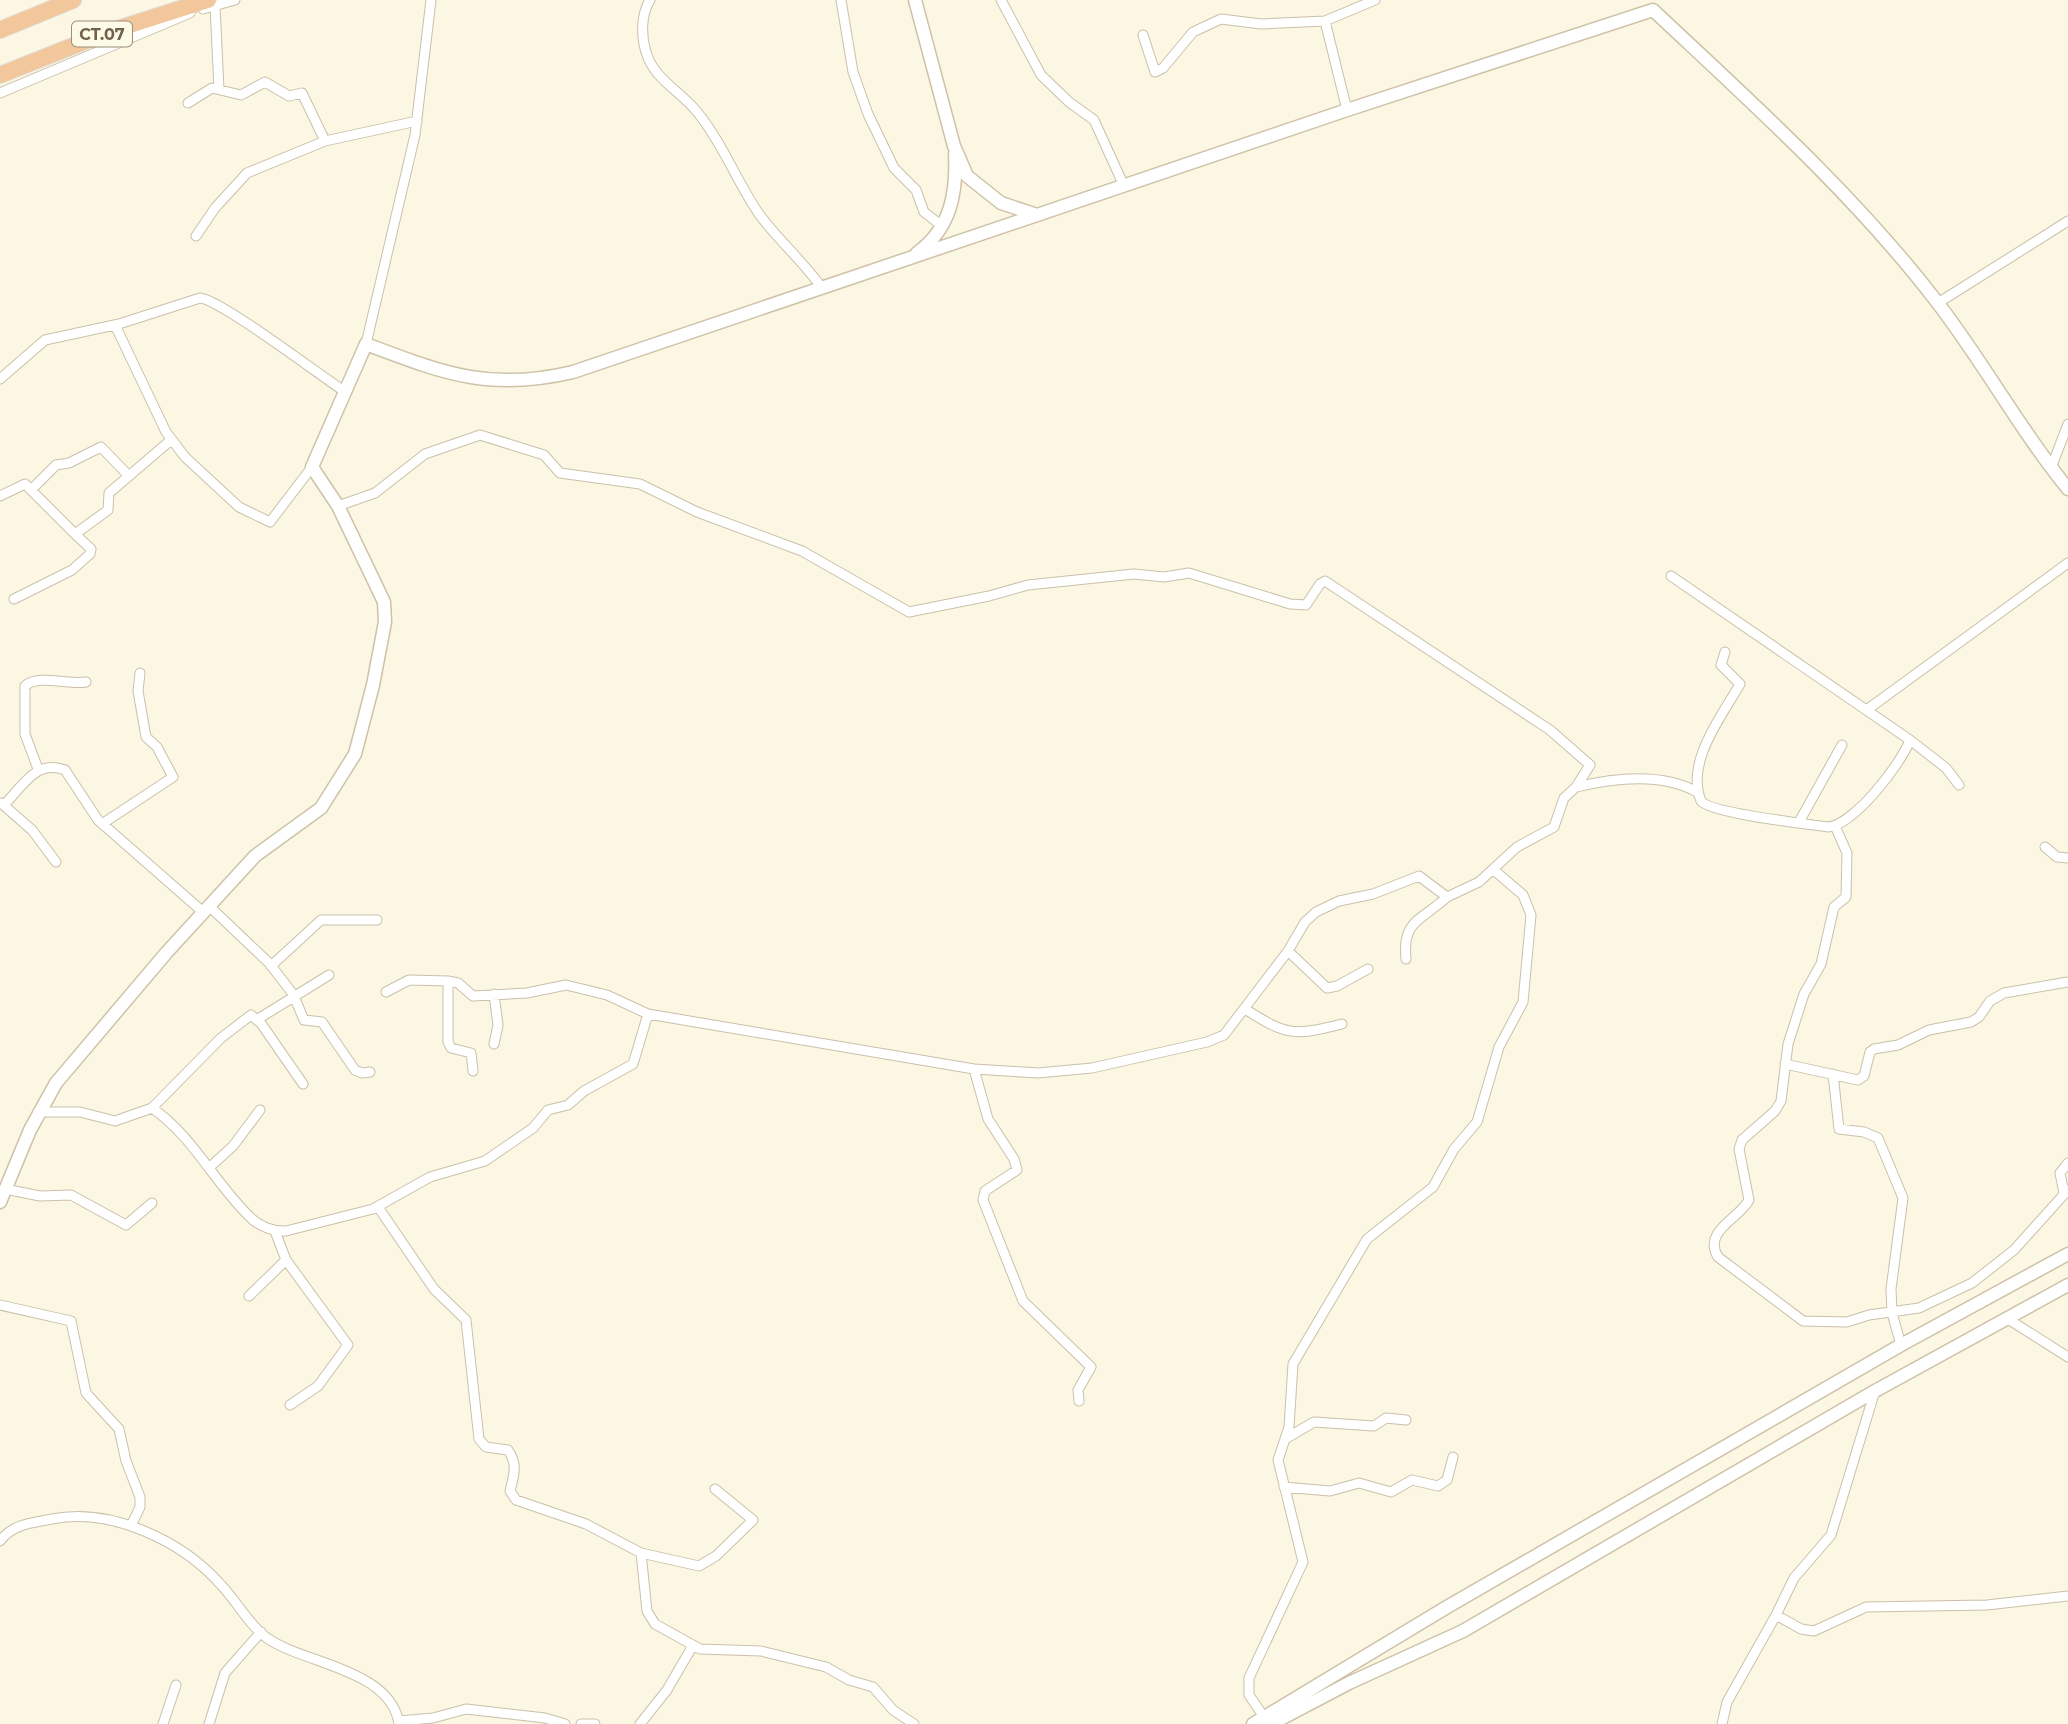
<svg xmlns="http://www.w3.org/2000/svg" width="2068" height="1724" font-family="Montserrat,sans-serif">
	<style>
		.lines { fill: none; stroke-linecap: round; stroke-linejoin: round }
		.street-casing { stroke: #cbc0aa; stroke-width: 11 }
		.secondary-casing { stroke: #cec2a8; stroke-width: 15 }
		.highway-casing { stroke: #e0dcd7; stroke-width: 18 }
		.street { stroke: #fff; stroke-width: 9 }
		.secondary { stroke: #fff; stroke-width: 12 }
		.highway { stroke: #f2c79c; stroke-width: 16 }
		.labels { text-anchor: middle; stroke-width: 5; stroke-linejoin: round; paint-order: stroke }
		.shield { fill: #fefae8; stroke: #9b8f79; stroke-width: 2 }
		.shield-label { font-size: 16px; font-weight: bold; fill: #71614a }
	</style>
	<rect width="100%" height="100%" fill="#fbf7e2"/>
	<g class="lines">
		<defs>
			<path id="street" d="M650,0C641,14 641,36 646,52C654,80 681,91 698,113C723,144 737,182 759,214C778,240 803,261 822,288
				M841,0L853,72L868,114L894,168L916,190L924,212L942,226
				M1001,0L1041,75L1069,102L1094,120L1124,186
				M215,6L219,89
				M203,9L235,0
				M1325,21L1347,110
				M1143,35L1155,72L1163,68L1193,32L1221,19L1261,24L1325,21L1375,0
				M0,93L190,13
				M188,103L212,88L241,95L265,82L289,96L302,93L325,141L417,121
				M196,236L215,208L247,173L325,141
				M1938,303L2068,221
				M115,325L166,432L185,457L239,507L270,522L312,467
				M366,344L415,135L431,0
				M0,379L45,340L119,324L200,298C221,300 318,374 344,391
				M2051,468L2068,424
				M31,490L56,465L69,463L101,447L129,476
				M0,496L25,484L75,534
				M338,506L375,493L425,454L480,435L544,455L560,473L640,484L697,512L802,551L909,612L989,596L1028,585L1134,574L1164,577L1189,573L1290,604L1306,605L1320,584L1325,581L1550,730L1590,765L1576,787L1564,798L1554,827L1517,847L1479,882L1447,897L1419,876L1373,894L1339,901L1316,912L1305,922L1288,951L1224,1035L1207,1042L1092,1068L1038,1073L974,1069L648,1014L607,995L566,985L527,993L473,996L458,983L448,981L409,980L386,992
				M1671,576L1910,740C1901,764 1854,825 1828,827C1807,824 1710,813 1701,801C1685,762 1722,716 1740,684L1721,665L1725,652
				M14,599L72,570L90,554L91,549L75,534L108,510L109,493L171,440
				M1868,709L2068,563
				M1910,740L1946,768L1959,785
				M38,769L25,734V686C38,674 69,685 86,682
				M1576,787C1614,778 1662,772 1697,792
				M1,803L32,830L56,862
				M4,805C23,786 36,759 65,770L98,820L203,912
				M1799,822L1842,745
				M102,824L173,777L157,747L146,737L138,691L140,673
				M1835,826L1847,853L1846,897L1834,907L1821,964L1804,994L1788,1044L1781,1101L1775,1111L1742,1140L1739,1149L1749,1200C1740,1218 1702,1231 1718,1257L1803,1321L1847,1322L1869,1315L1919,1308L1972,1283L2014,1250L2068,1190
				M2045,847L2057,857L2068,858
				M209,906L269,963L293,994L304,1020L322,1022L355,1070L362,1073L370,1072
				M1288,951L1327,988L1337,986L1368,969
				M1406,959C1402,920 1421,921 1447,897
				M271,966L321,920H377
				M448,981V1042L451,1048L471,1053L473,1071
				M1245,1009C1287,1036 1294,1036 1342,1024
				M494,1044L498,1025L494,994
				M1785,1064L1858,1080L1864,1076L1870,1052L1874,1049L1898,1045L1929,1030L1971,1022L1979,1017L1990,1001L2004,993L2068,982
				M974,1069L988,1119L1014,1159L1017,1170L985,1191L983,1200L1023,1301L1091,1367L1078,1390L1079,1401
				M1833,1074L1839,1129L1864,1132L1878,1138L1903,1198L1891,1289L1892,1313L1901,1345
				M303,1084L258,1019L329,975
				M152,1108C194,1137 215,1184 251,1218C259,1226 274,1232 286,1231L373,1209L430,1177L485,1161L533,1128L548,1110L568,1105L584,1091L633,1064L648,1014
				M38,1112H80L115,1121L152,1108L221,1038L251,1015L258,1021
				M211,1166L233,1146L260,1110
				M5,1189L40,1196L71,1195L126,1225L152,1203
				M2064,1193L2060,1173L2068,1163
				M378,1207L434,1289L466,1320L479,1439L486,1447L508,1450C518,1464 514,1475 510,1491L516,1500L586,1524L641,1553L699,1566L716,1556L753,1520L715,1489
				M275,1231L286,1260L348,1345L318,1386L290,1405
				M249,1296L286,1260
				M0,1305L71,1321L86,1393L119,1429L126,1461L140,1497V1507L131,1526
				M2008,1319L2068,1357
				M1285,1439L1314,1422L1374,1426L1386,1418L1406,1420
				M1284,1487L1330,1491L1359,1483L1391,1492L1412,1480L1438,1486L1447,1480L1453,1457
				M0,1541C12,1524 32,1523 52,1519C111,1507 183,1541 222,1586C237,1602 249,1625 267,1638C304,1664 391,1669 399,1724
				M641,1553L647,1611L655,1624L700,1649L761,1651L826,1667L849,1680L873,1687L893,1710L914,1724
				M1776,1615L1801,1629L1814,1631L1866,1607L1987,1605L2068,1596
				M1266,1720L1249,1695V1678L1303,1562L1278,1460L1289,1427L1293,1364L1367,1239L1433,1187L1454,1149L1477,1122L1499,1047L1523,1002L1531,915L1523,895L1495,871
				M399,1721L433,1718L466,1709L545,1718L565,1724
				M163,1724L176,1685
				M209,1724L225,1673L261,1632
				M581,1724H595
				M640,1724L667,1690L692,1647
				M1722,1724L1727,1702L1776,1615L1794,1578L1831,1535L1875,1391"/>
			<path id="secondary" d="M915,0L954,146L967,176L1001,203L1037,215
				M917,253C951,228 957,193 955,154
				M0,1202L30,1130L56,1083L167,952L255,856L321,808L355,754L373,685L385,622L384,602L338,506L312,467L366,344C443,373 489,392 573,372L1347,110L1653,10C1752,103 1854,194 1937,302C1984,363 2020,430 2068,489
				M1253,1724L1447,1607L1901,1345L2068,1254
				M1271,1724L1349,1683L1463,1631L1875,1391L2068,1285"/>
			<path id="highway" d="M0,30L73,0
				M0,75L108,32L208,0"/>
		</defs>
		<use href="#street" class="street-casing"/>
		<use href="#secondary" class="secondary-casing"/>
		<use href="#highway" class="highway-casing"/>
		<use href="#street" class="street"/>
		<use href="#secondary" class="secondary"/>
		<use href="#highway" class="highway"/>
	</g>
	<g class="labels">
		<rect class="shield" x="72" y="21.5" width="60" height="25" rx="5"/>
		<g class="shield-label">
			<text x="102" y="40">CT.07</text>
		</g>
	</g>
</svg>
